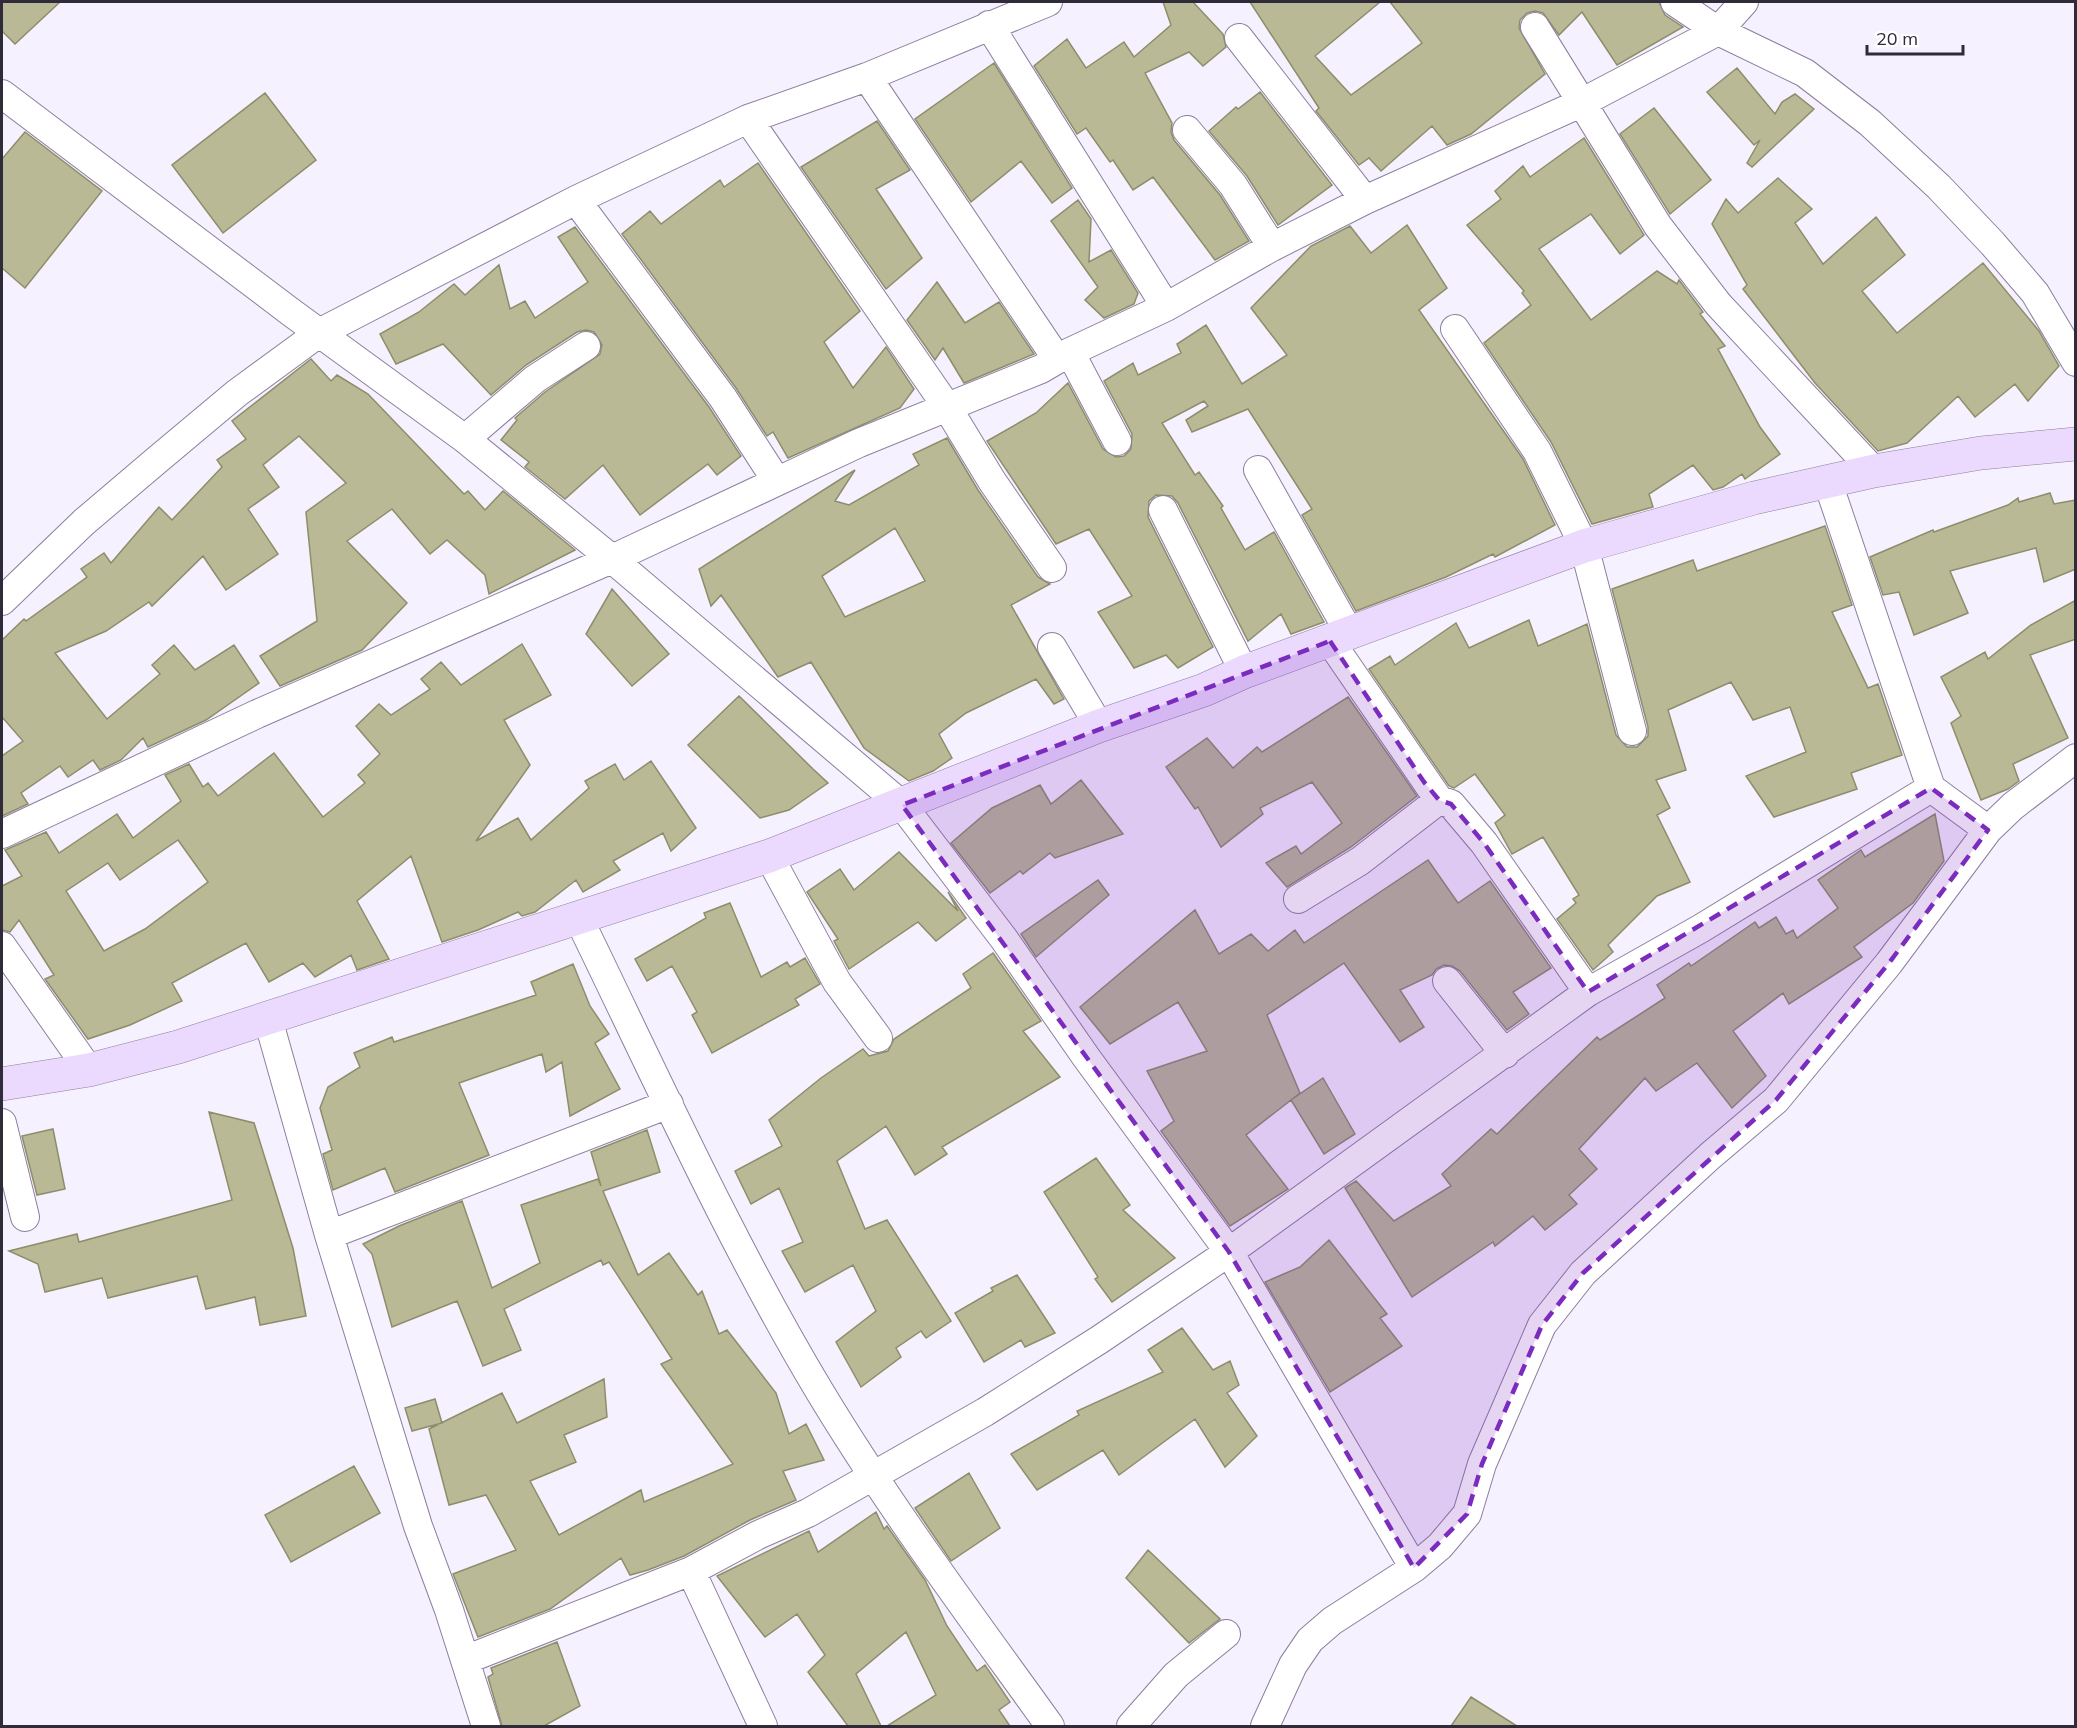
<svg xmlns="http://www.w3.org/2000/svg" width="2077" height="1728" font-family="Mulish,sans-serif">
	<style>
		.building { fill: #bab996; stroke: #8e8d6b; stroke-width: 1.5; fill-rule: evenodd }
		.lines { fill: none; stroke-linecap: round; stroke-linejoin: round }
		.street-casing { stroke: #8c7f9d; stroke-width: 30 }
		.secondary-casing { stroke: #8c7f9d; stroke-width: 34 }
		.street { stroke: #fff; stroke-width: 28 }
		.secondary { stroke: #ebdafe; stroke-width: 33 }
		.marked { fill: #7b2cbf; fill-opacity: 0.2; stroke: #7b2cbf; stroke-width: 4.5; stroke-dasharray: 12 8; stroke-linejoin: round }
	</style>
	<rect width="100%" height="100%" fill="#f6f1fe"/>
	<path class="building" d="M2,2H60L15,44L2,31Z
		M1163,2H1193L1223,34L1226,47L1203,66L1189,52L1145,73L1172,123L1171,132L1174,140L1220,195L1249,241L1215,260L1153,177L1133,190L1113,160L1110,162L1086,128L1077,134L1034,66L1067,39L1086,68L1124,42L1134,57L1171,25Z
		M1250,2H1380L1315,56L1351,95L1422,43L1390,2H1659L1665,15L1683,27L1617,65L1582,12L1559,35L1543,13L1535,11L1527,13L1520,20L1519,28L1545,74L1471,134L1447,145L1432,126L1381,171L1369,158L1359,165L1316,111L1319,108Z
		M994,63L1072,188L1052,203L1021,161L971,202L915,119Z
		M1737,68L1775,114L1782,102L1795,94L1814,109L1752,167L1747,163L1760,140L1754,145L1707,92Z
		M1260,92L1332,185L1278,225L1247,176L1209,131L1236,107L1238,109Z
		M265,93L316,160L223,233L172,165Z
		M1654,108L1711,180L1670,214L1620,134Z
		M877,121L910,170L876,189L922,258L886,289L801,167Z
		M25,132L102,191L25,288L2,268V159Z
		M1584,138L1644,235L1620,254L1591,214L1539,249L1591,320L1657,271L1677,284L1679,280L1703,312L1700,314L1725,346L1718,349L1760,427L1780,454L1745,479L1742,474L1723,487L1713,490L1693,465L1649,494L1653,507L1592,524L1551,442L1484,343L1531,305L1522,293L1524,291L1467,225L1501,199L1495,191L1523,166L1530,177Z
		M758,163L860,311L824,342L853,388L886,347L914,389L900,408L788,458L773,432L767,436L736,388L622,234L650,211L661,224L720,180L724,187Z
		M1778,178L1812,209L1795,223L1823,264L1876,217L1905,255L1862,291L1897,333L1983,263L2039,331L2059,366L2028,401L2015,384L1975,417L1958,396L1907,443L1878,451L1815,383L1743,289L1747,285L1712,224L1726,199L1738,213Z
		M1078,200L1091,219L1089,262L1111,250L1138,293L1134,304L1104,318L1085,300L1098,287L1051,221Z
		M1407,225L1447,288L1419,310L1523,459L1555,525L1495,557L1493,554L1446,577L1356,611L1302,515L1312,509L1248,409L1192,432L1186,420L1208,406L1204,401L1162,423L1195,475L1199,472L1223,506L1221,508L1245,550L1274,532L1324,622L1291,634L1281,614L1248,641L1178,503L1172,496L1156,495L1149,501L1148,517L1213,647L1178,668L1166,655L1134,668L1098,612L1132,596L1089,529L1056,544L987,441L1036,413L1068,383L1103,449L1116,457L1124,456L1131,449L1132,434L1104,381L1133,363L1138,375L1181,353L1177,344L1206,325L1242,384L1287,355L1251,308L1311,246L1350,226L1371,253Z
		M575,227L709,407L741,456L717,475L708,464L640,515L603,465L565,499L525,467L529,462L501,440L517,420L515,418L545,392L600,354L602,345L594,332L586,330L577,332L526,365L491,395L443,344L396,364L380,334L419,312L454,284L465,295L499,265L510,309L525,301L535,318L588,282L558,237Z
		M937,282L965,323L999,302L1034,354L964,383L943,348L935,360L907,320Z
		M311,359L331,381L337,375L368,394L464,494L468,491L485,510L503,491L575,550L489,594L485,575L447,540L430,554L392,509L347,541L407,603L362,650L280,686L260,656L317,621L306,512L346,483L299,436L263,465L279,487L248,509L278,554L226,590L203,556L152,606L149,602L106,631L55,653L107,719L160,674L152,665L174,645L195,670L234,645L259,683L206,720L148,747L143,738L121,760L100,770L93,760L68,777L60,766L21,793L28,804L2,816V756L23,741L2,717V640L24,619L26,621L87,577L81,569L104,553L111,563L159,507L172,520L222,467L217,460L246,439L232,421Z
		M947,438L978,490L1038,577L1050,584L1011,605L1064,699L1054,704L1036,679L966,713L939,734L952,758L933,771L909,781L864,748L811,662L778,677L721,595L711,606L699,569L855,470L835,501L849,505L919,465L913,454ZM895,528L925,581L845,617L822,576Z
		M2050,493L2054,504L2076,500V569L2044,582L2036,548L1950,571L1968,613L1914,635L1899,592L1883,595L1870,557L1933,530L1934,532L2008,505L2018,498L2019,502Z
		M1825,526L1852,605L1832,612L1868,688L1878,684L1902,755L1851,773L1857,789L1774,817L1746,776L1806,752L1790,707L1753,720L1731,682L1668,710L1686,770L1656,780L1670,808L1657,815L1690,882L1657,896L1608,945L1613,952L1593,970L1557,919L1576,903L1573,899L1579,895L1543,837L1512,854L1495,823L1505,815L1475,774L1454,788L1449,786L1369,669L1390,656L1395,665L1456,623L1469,648L1529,620L1538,646L1587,624L1616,735L1627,747H1637L1648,736V727L1612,589L1693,560L1697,571Z
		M612,589L669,654L632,686L586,634Z
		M2076,600V639L2030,655L2068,738L2013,764L2019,781L2008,789L1981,800L1951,723L1961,716L1941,677L1985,652L1988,659L2031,625Z
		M522,644L551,695L504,720L530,765L476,841L518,818L531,840L589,788L585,781L615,764L624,780L651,761L696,828L671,851L663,833L613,861L620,870L583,892L576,880L535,912L522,916L518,912L478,930L442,942L411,856L357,901L389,959L357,970L351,955L315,977L303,963L269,982L246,943L172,983L182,1001L130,1025L88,1039L45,979L54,975L19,920L10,932L2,930V886L22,876L5,850L46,832L59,853L117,814L133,838L181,801L165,775L189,764L203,787L208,783L218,796L274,753L323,817L365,783L358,775L380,754L356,726L379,704L391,715L430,689L421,679L441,662L461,685ZM178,840L208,882L145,929L104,951L66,891L108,863L120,880Z
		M739,696L813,769L828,783L789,810L760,818L688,745Z
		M1348,697L1417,796L1351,847L1287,887L1266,863L1296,846L1301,854L1342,823L1312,782L1260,808L1263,814L1221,847L1198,807L1195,809L1166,767L1207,738L1233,768L1257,747L1262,752Z
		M1081,780L1123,834L1055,858L1050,853L1023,874L1020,871L990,893L951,843L992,808L1040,785L1051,804Z
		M1935,814L1944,861L1913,903L1854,947L1862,957L1789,1004L1783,993L1733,1031L1766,1076L1732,1108L1697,1063L1656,1091L1645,1078L1579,1149L1597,1169L1569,1195L1577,1204L1545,1230L1533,1216L1495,1246L1493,1242L1412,1297L1345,1188L1356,1181L1394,1221L1451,1186L1442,1174L1491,1129L1497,1134L1597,1037L1600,1040L1665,998L1657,985L1689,963L1691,966L1755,922L1759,928L1776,917L1786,934L1793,930L1797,938L1838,908L1818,880L1861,850L1865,857Z
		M899,852L958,911L948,892L966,918L936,941L918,922L849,969L834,941L838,939L807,892L840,869L854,890Z
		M1428,860L1458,903L1490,881L1551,968L1513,992L1529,1014L1507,1030L1460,971L1452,966L1444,965L1436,969L1432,975L1400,990L1424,1027L1400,1042L1344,963L1267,1015L1300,1093L1246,1135L1288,1189L1230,1226L1161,1131L1174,1121L1147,1071L1207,1051L1178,1002L1110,1044L1080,1007L1195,910L1219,954L1251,934L1268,951L1295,930L1304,943Z
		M1098,880L1109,895L1036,957L1021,934Z
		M730,903L761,977L787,962L790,967L805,958L820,984L795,999L799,1005L712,1053L692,1015L697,1012L672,966L647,981L635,959L706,918L704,913Z
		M993,953L1041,1021L1023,1031L1060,1077L942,1147L947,1154L915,1175L886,1126L837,1161L865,1229L887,1220L951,1321L926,1338L921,1331L896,1348L901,1357L861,1387L836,1342L876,1311L853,1265L805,1292L782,1251L803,1242L779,1188L751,1204L735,1171L782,1146L769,1120L821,1078L863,1049L869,1056L888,1051L894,1039L971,988L963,974Z
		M573,964L590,1006L609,1034L595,1043L620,1089L570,1116L562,1062L546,1072L542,1054L459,1083L489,1155L395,1192L385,1168L333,1190L323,1154L332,1150L320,1108L328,1087L360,1067L354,1053L392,1037L394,1042L536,995L531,982Z
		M1323,1078L1355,1134L1324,1154L1291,1100Z
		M209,1112L254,1123L293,1248L306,1316L260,1325L255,1297L206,1309L197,1276L108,1298L102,1278L45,1292L38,1264L9,1251L77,1234L79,1242L232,1200Z
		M53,1129L65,1189L37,1195L22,1136Z
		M647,1130L660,1172L603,1191L638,1275L669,1253L698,1295L702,1291L719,1334L727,1330L776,1393L789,1434L806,1424L824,1460L783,1471L796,1500L750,1520L684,1556L648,1570L630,1575L621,1558L550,1609L478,1637L453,1574L516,1550L486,1495L449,1505L429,1429L502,1393L517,1423L604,1379L607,1417L564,1435L576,1462L530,1481L559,1535L641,1490L644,1502L733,1464L661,1364L672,1359L609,1262L603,1265L601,1260L504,1309L521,1350L483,1366L457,1301L392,1327L372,1254L363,1244L399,1226L462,1201L492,1288L540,1263L521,1205L598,1179L601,1186L591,1152Z
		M1096,1158L1130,1205L1123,1210L1175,1258L1112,1302L1095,1279L1098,1277L1044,1192Z
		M1329,1240L1387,1314L1380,1318L1402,1346L1330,1392L1265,1282L1300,1267Z
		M1017,1275L1055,1333L1025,1347L1021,1340L984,1362L955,1313L993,1291L991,1288Z
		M1182,1328L1213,1370L1230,1361L1239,1385L1227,1393L1257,1436L1225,1467L1195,1419L1119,1475L1103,1450L1037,1490L1011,1454L1079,1415L1077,1411L1163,1372L1148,1350Z
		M435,1399L442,1423L412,1431L405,1408Z
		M354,1466L380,1513L291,1562L265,1515Z
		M969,1473L1000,1528L951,1561L915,1508Z
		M876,1512L884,1529L887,1526L925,1580L947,1626L977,1671L985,1665L1010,1702L999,1710L1010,1726H887L936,1695L906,1632L856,1674L881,1726H848L808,1672L825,1655L797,1614L765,1637L717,1576L809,1531L818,1552Z
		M1148,1550L1220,1619L1189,1643L1126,1578Z
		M557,1642L580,1706L544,1726H502L488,1677L493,1674L491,1668Z
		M1471,1697L1517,1726H1451Z"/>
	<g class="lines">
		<defs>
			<path id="street" d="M1675,2L1718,31L1805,73L1870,123L1939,187L1993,244L2035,293L2076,362
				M989,25L1166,307
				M1535,27L1658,226L1718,304L1874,471
				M1239,38L1365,200
				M867,77L1057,359
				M2,94L292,313L465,439L612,559L902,805L1004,939L1086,1057L1229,1252L1414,1568
				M748,119L947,407L992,481L1052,568
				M1187,130L1233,185L1272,247
				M576,200L723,398L776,480
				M1455,329L1537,451L1584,546L1632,731
				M1070,352L1117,441
				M465,439L535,379L586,346
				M1258,470L1350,634
				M1163,510L1244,672
				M2,601L84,522L157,460L237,393L319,333L576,200L748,119L867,77L1048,2
				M1052,647L1099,726
				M1931,788L1988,830L2013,806L2076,758
				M1439,800L1451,804L1484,843L1588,992
				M2,834L257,714L612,559L859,443L1041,369L1070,352L1166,307L1272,247L1365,200L1581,103L1718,31L1744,2
				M769,856L837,982L878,1038
				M1298,899L1360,861L1439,800L1330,641
				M578,917C655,1075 730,1242 820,1392C890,1508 971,1616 1050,1726
				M2,946L89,1070
				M1447,981L1505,1054
				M268,1019L329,1235L418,1526L449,1610L486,1726
				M2,1123L25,1217
				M329,1235L669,1104
				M691,1571L763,1726
				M465,1660L691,1571L758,1535L808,1513L985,1412L1099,1340L1229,1252L1588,992L1700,929L1931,788L1827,480
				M1131,1726L1176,1675L1226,1634
				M1265,1726L1293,1665L1310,1640L1332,1621L1414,1568L1440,1546L1467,1514L1482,1464L1542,1325L1583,1273L1710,1156L1776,1100L1889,963L1988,830"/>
			<path id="secondary" d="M2,1084L89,1070L178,1047L769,856L1099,726L1204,690L1244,672L1584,546L1754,498L1874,471L1981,453L2076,444"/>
		</defs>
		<use href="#street" class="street-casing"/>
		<use href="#secondary" class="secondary-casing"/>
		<use href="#street" class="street"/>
		<use href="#secondary" class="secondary"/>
	</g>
	<path class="marked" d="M1330,641L1424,782L1439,800L1451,804L1484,843L1588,992L1931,788L1988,830L1889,963L1776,1100L1583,1273L1542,1325L1482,1464L1467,1514L1414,1568L1229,1252L902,805Z"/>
	<rect width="2077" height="1728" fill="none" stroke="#302b38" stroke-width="6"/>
	<path d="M1867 45v9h96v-9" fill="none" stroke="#302b38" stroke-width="3"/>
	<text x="1876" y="45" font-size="18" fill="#302b38" stroke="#ffffff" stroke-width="4.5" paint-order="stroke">20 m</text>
</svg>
